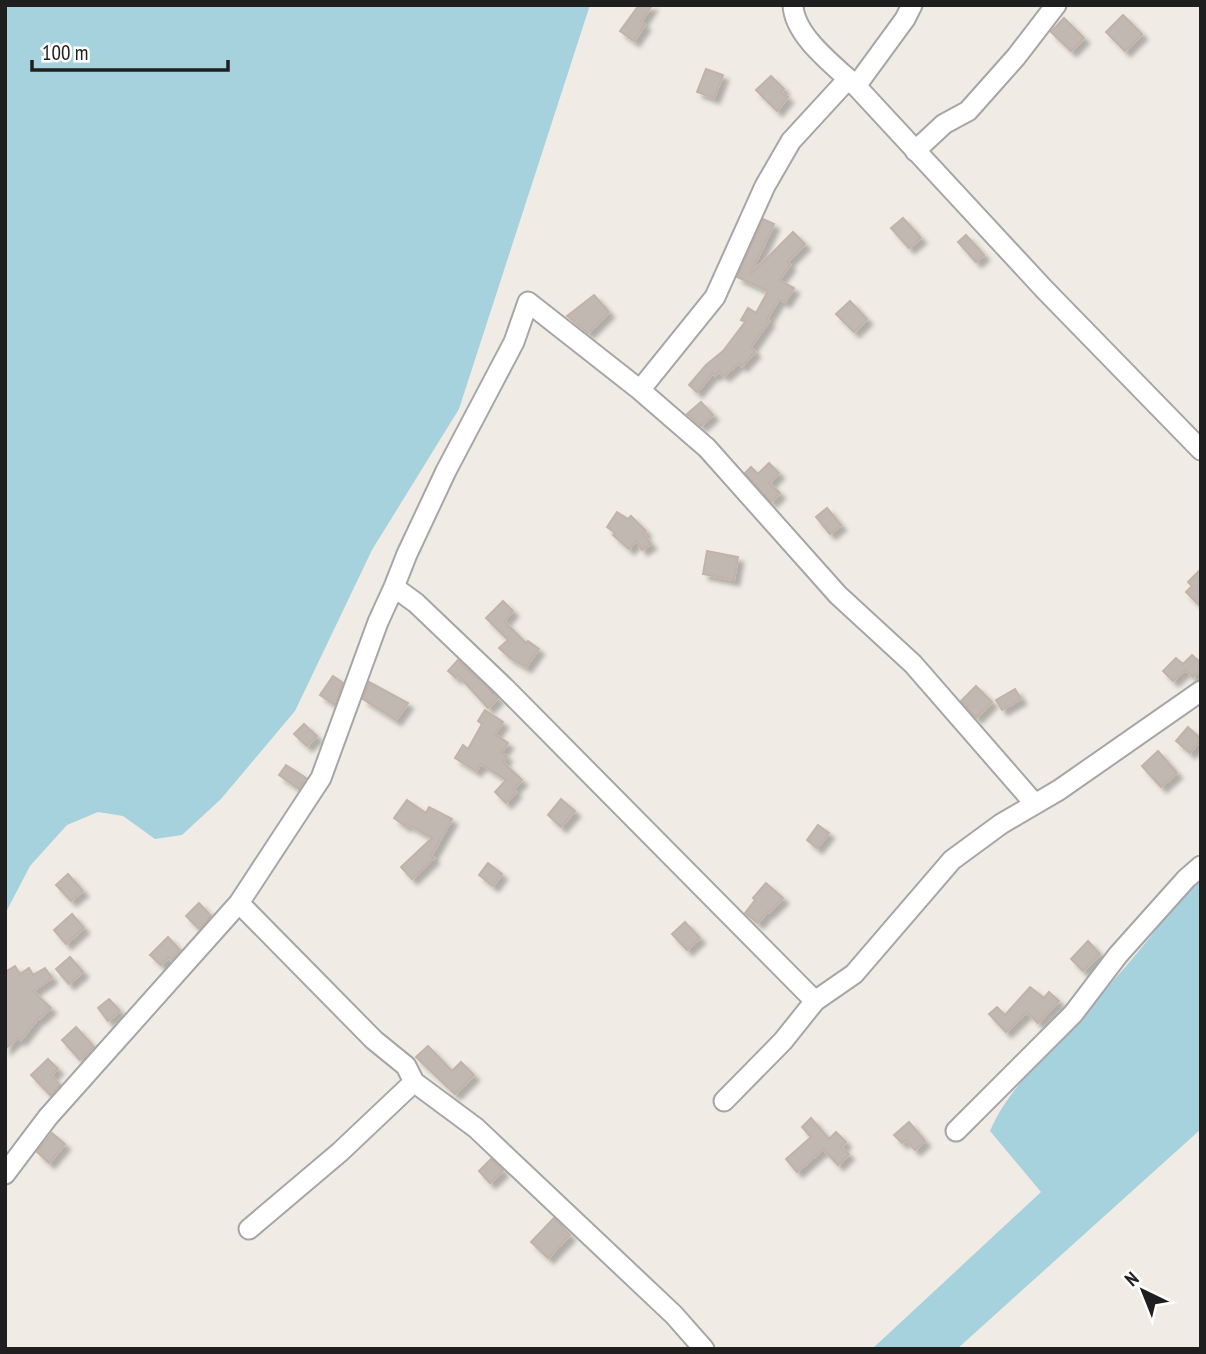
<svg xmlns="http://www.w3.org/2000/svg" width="1206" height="1354" font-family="'PT Sans Narrow',sans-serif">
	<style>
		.water { fill: #a6d2dd }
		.building { fill: #c1b8b1; stroke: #c2b2a7; stroke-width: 2; filter: url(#shadow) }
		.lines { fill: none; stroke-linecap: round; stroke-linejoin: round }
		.minor-casing { stroke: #a6a6a6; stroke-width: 23 }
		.minor { stroke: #fff; stroke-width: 19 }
	</style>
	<defs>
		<filter id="shadow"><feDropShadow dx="5.5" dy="5.5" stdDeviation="2" flood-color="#0004"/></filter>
	</defs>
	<rect width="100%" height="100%" fill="#f0ece5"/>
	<path class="water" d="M5,5H590L459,409L372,550L295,711L221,799L182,835L155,839L123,816L98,812L67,825L30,866L5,914Z
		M1201,863V1129L957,1349H872L1041,1192L990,1131C1007,1090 1043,1059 1072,1026C1119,975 1167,923 1201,863Z"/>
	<path class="building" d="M639,5H652L641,22L645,25L634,41L620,31Z
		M1123,15L1142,34L1125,51L1106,32Z
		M1064,18L1084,38L1071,51L1051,32Z
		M706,69L723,75L714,98L697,92Z
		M771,76L784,89L781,92L788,97L777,111L756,90Z
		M903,218L921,238L909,248L891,228Z
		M763,219L774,224L750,275L793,232L805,244L787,262L790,265L779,280L794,288L785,302L779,299L767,319L769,321L751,347L755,352L742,366L739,363L724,376L719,371L715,375L713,373L697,392L689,385L706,365L723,351L745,322L741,320L748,308L756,313L768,291L737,277Z
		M966,235L984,255L976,262L958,242Z
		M594,295L609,312L588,333L567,316Z
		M850,301L867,319L854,332L836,314Z
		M701,402L713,415L701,426L687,414Z
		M769,463L779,473L769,483L780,493L771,502L745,473L751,467L758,474Z
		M827,508L841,525L830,534L816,517Z
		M617,512L628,519L631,516L646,531L643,533L651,544L642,550L636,541L629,549L613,535L615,533L607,527Z
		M707,551L738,557L734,580L703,574Z
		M1201,569V607L1186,592L1192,586L1188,582Z
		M503,601L513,611L504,621L526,643L528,641L539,649L526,667L510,658L499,648L508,640L486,618Z
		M1192,655L1201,663V669L1193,677L1185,670L1173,681L1163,671L1176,658L1183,664Z
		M458,660L498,698L488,708L458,675L456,678L448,671Z
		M333,676L343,683L335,705L320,695Z
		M369,682L408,703L396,720L363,699Z
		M976,686L992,702L976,718L961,701Z
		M1015,689L1021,699L1002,710L996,700Z
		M485,710L503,722L495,734L508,743L501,753L507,756L503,762L522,780L513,789L516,792L506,803L495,792L506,780L481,764L476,771L455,758L463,745L468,749L482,724L478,721Z
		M304,724L317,736L307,746L294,734Z
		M1188,727L1201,739L1190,753L1176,741Z
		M1158,751L1177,773L1161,787L1142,766Z
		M286,765L306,778L299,789L279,775Z
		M561,799L575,811L561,827L548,815Z
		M407,800L426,813L429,807L452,819L431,856L434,858L412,879L401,867L432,838L407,824L405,826L394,818Z
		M818,825L829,833L817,848L807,840Z
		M488,863L502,874L493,886L479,875Z
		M68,874L83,891L71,901L56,885Z
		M766,883L783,898L769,912L768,911L758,923L745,913L755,900L753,898Z
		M199,903L211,916L199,929L186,916Z
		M72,914L84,928L66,944L54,930Z
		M685,922L700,938L687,950L672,934Z
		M168,937L180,950L171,960L169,957L161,965L150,955Z
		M1088,941L1100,954L1083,971L1071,959Z
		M70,957L83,972L69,984L56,969Z
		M15,966L20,974L29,968L33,975L45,968L52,978L33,991L51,1008L40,1018L39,1017L21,1040L18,1038L5,1049V972Z
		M1030,987L1044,998L1049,992L1059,1001L1038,1023L1027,1012L1006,1032L989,1014L997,1007L1005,1015Z
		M109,999L120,1011L108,1021L98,1008Z
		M76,1027L94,1047L80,1060L62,1040Z
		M428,1046L452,1071L461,1062L474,1075L455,1094L416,1057Z
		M48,1059L58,1069L51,1075L60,1085L51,1096L31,1075Z
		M811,1118L829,1139L836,1132L846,1142L841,1147L849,1154L838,1165L823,1149L797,1172L786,1159L811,1137L802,1127Z
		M909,1122L925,1141L915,1150L906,1140L902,1143L894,1135Z
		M52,1133L65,1144L49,1163L37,1152Z
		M491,1159L503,1171L490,1183L479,1171Z
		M554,1218L570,1235L548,1258L531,1242Z"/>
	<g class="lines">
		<defs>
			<path id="minor" d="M793,5C794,36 835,66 856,86L1045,290L1201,450
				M856,86L905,19L912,5
				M915,151L944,124L968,111L1016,57L1056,5
				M640,390L715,297L765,186L791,141L848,79
				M394,587L407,554L446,471L514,342L528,302L640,390L707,448L838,595L913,664L1035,804
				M239,903L374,1040L406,1066L414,1082L476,1128L674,1315L704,1349
				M724,1101L783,1041L815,1001L854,974L952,860L1001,824L1059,790L1201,691
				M956,1131L1073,1014L1118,955L1186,879L1201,866
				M5,1174L48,1117L239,903L321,778L378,622L394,587L416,603L505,688L815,1001
				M249,1229L340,1152L414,1082"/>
		</defs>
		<use href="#minor" class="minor-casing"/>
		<use href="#minor" class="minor"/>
	</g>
	<rect width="1206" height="1354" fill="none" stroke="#1f1f1f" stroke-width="14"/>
	<g transform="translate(1143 1291) rotate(317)" stroke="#ffffff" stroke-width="5" paint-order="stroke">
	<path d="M0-5L12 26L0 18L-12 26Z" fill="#1f1f1f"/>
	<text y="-10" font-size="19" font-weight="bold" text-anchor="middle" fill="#1f1f1f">N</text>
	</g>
	<path d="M32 60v10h196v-10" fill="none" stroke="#1f1f1f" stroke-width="3.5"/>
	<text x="42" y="60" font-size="21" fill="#1f1f1f" stroke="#ffffff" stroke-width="5" paint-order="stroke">100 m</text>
</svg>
